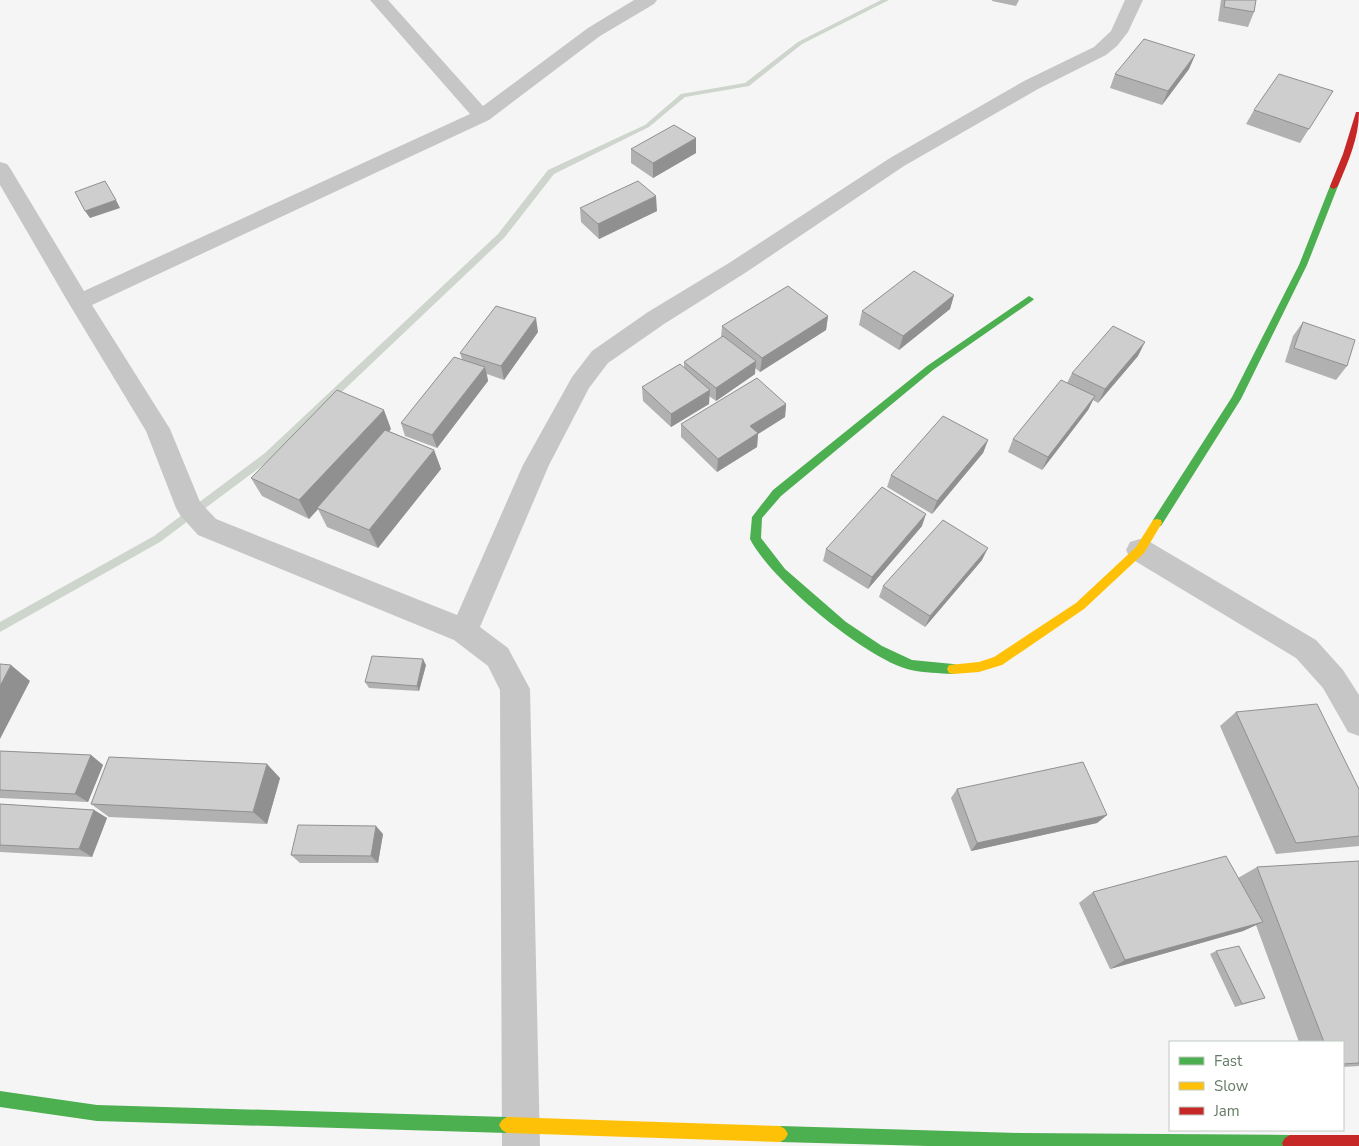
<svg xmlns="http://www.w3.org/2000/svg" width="1359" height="1146" font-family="'Nunito Sans',sans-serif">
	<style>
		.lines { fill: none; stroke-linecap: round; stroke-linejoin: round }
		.stream { fill: #cdd5cc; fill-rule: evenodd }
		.street { fill: #c5c6c5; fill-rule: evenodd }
		.fast { fill: #4caf50; fill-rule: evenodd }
		.slow { fill: #ffc107; fill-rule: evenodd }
		.jam { fill: #c62828; fill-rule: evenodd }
		.wall { fill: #b0b1b0 }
		.shaded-wall { fill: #909090 }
		.building { fill: #cdcecd; stroke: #909090 }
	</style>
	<rect width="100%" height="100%" fill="#f5f5f5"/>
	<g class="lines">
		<path class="stream" d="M881,0H889L802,44L749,86L685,97L649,127L554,174L504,238L271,459L160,542L0,632V622L154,536L265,453L498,234L548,170L645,125L681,94L745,83L798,42Z"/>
		<path class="street" d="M370,0H388L483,106L588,28L634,0H657L654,4L600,36L489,120L92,305L170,429L200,502L216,519L457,615L523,465L572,377L592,351L648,312L729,263L890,158L1024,81L1094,47L1111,31L1125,0H1143L1128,32L1117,46L1106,55L1038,89L904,166L745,273L664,324L608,363L589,388L549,465L480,627L508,648L530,689L540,1146H502L500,690L488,666L454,640L198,535L180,515L176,508L146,431L68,302L0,185V162L7,164L10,168L84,291L470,114Z
			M1140,539L1150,542L1316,640L1343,670L1359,695V736L1348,732L1323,688L1296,658L1130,558L1126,550L1130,542Z"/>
		<path class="fast" d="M1334,183L1338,186L1307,265L1241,399L1161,526H1153L1152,523L1153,520L1232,397L1299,265L1330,186Z
			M1029,296L1034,299L1032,301L933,370L781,496L762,518L761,538L785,569L846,622L882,646L912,660L953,664L957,665L959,669L957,673L953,674C939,673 924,673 911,670C867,660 770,579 750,539L752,517L773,490L927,366Z
			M0,1091L97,1105L507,1117L512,1120L515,1125L512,1130L507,1133L97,1121L0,1107Z
			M780,1126L1021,1133L1290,1135L1295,1138L1298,1143L1297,1146H927L780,1142L775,1139L772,1134L775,1129Z"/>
		<path class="slow" d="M1157,519L1161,520L1162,523L1144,553L1084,609L1002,665L979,672L953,674L949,673L947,669L949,665L979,662L994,657L1076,603L1136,547L1153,520Z
			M507,1117L780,1126L785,1129L788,1134L785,1139L780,1142L507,1133L502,1130L499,1125L502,1120Z"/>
		<path class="jam" d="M1356,112H1359C1359,138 1348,162 1338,186L1334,189L1331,188L1330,186L1343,154Z
			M1290,1135H1359V1146H1283L1282,1143L1285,1138Z"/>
	</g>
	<path class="wall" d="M992,0H1019L1016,6L992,1Z
		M1221,0H1256L1254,12L1248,27L1218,21Z
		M1195,55L1189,69L1162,105L1110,88L1115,74Z
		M1333,91L1300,143L1246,124L1254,110Z
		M631,149L696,153L653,178L631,163Z
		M580,208L657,211L599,239L581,222Z
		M954,295L950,309L899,350L859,325L862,311Z
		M828,316L826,330L760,372L755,368V374L716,401L709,396V404L671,427L643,401L642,387L684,368V362L721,338L722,326Z
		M1303,322L1347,366L1336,380L1285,362L1293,336Z
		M538,332L504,380L487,374L488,381L437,448L405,436L401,423L462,359L460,353Z
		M1138,356L1098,403L1093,400L1088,410L1042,470L1008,452L1013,439L1067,383L1072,373Z
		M786,404L785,417L758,434L757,447L717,472L681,437V424Z
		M391,429L389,431L434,450L441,469L378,548L327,527L318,509L309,519L262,496L251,478Z
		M988,440L983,453L932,514L887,487L891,475Z
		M922,526L868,589L823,561L826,549Z
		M982,560L925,627L879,597L883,586Z
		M426,665L419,691L369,688L365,682Z
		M1236,712L1359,789V846L1276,854L1220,726Z
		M0,751L91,755L103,765L88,802L0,798Z
		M280,778L267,824L109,817L91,804Z
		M957,789L1107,815L1097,823L971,851L951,798Z
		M0,804L94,810L107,818L92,857L0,852Z
		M383,834L378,863H300L291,855Z
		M1359,861V1066L1343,1067V1042H1299L1256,925L1243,931L1110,969L1079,903L1093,892L1240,881L1238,878L1257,867Z
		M1216,951L1265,998L1235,1007L1210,954Z"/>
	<path class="shaded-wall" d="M1195,55L1189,69L1162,105L1168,91Z
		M696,138V153L653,178V163Z
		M656,196L657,211L599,239L598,224Z
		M116,200L120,208L90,218L85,211Z
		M954,295L950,309L899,350L903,336Z
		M828,316L826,330L760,372L762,358Z
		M536,318L538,332L504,380L501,366Z
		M1145,342L1138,356L1098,403L1105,389Z
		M756,361L755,374L716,401V388Z
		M485,367L488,381L437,448L432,435Z
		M710,390L709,404L671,427V414Z
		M1095,396L1088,410L1042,470L1048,457Z
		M786,404L785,417L758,434L757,447L717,472L718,459L750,426Z
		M384,410L391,429L309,519L299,500Z
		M988,440L983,453L932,514L937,501Z
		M434,450L441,469L378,548L369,530Z
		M926,514L922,526L868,589L872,577Z
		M988,548L982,560L925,627L930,616Z
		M423,659L426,665L419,691L417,686Z
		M11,665L30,681L0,739V686Z
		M91,755L103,765L88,802L75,794Z
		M267,764L280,778L267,824L253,812Z
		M94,810L107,818L92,857L79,849Z
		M1107,815L1097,823L971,851L977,843Z
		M376,826L383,834L378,863L371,856Z
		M1263,922L1243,931L1110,969L1125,960Z"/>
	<path class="building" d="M1225,0H1256L1254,12L1224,7Z
		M1144,39L1195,55L1168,91L1115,74Z
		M1279,74L1333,91L1309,129L1254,110Z
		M674,125L696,138L653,163L631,149Z
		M105,181L116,200L85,211L75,192Z
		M638,181L656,196L598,224L580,208Z
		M914,271L954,295L903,336L862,311Z
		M788,286L828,316L762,358L722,326Z
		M496,306L536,318L501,366L460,353Z
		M1303,322L1355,340L1347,366L1294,348Z
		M1113,326L1145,342L1105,389L1072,373Z
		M723,336L756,361L716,388L684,362Z
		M454,357L485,367L432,435L401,423Z
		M680,364L710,390L671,414L642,387Z
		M757,378L786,404L750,426L758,433L718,459L681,424Z
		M1061,380L1095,396L1048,457L1013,439Z
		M337,390L384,410L299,500L251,478Z
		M943,416L988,440L937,501L891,475Z
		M385,430L434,450L369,530L317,508Z
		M882,487L926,514L872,577L826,549Z
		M943,520L988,548L930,616L883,586Z
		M372,656L423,659L417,686L365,682Z
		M0,664L11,665L0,686Z
		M1317,704L1359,789V836L1296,843L1236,712Z
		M0,751L91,755L75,794L0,790Z
		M109,757L267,764L253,812L91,804Z
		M1083,762L1107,815L977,843L957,789Z
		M0,804L94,810L79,849L0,845Z
		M298,825L376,826L371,856L291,855Z
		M1226,856L1263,922L1125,960L1093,892Z
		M1359,861V1063L1343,1064V1042H1324L1257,867Z
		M1239,946L1265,998L1242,1004L1216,951Z"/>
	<rect x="1169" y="1041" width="175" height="90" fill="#ffffff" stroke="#c1cac1"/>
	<rect x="1179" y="1057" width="25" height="8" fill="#4caf50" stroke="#c1cac1"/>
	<text x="1214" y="1066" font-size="15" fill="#657b65">Fast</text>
	<rect x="1179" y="1082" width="25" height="8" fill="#ffc107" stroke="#c1cac1"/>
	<text x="1214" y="1091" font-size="15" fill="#657b65">Slow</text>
	<rect x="1179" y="1107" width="25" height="8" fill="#c62828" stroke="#c1cac1"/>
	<text x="1214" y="1116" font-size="15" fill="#657b65">Jam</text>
</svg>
